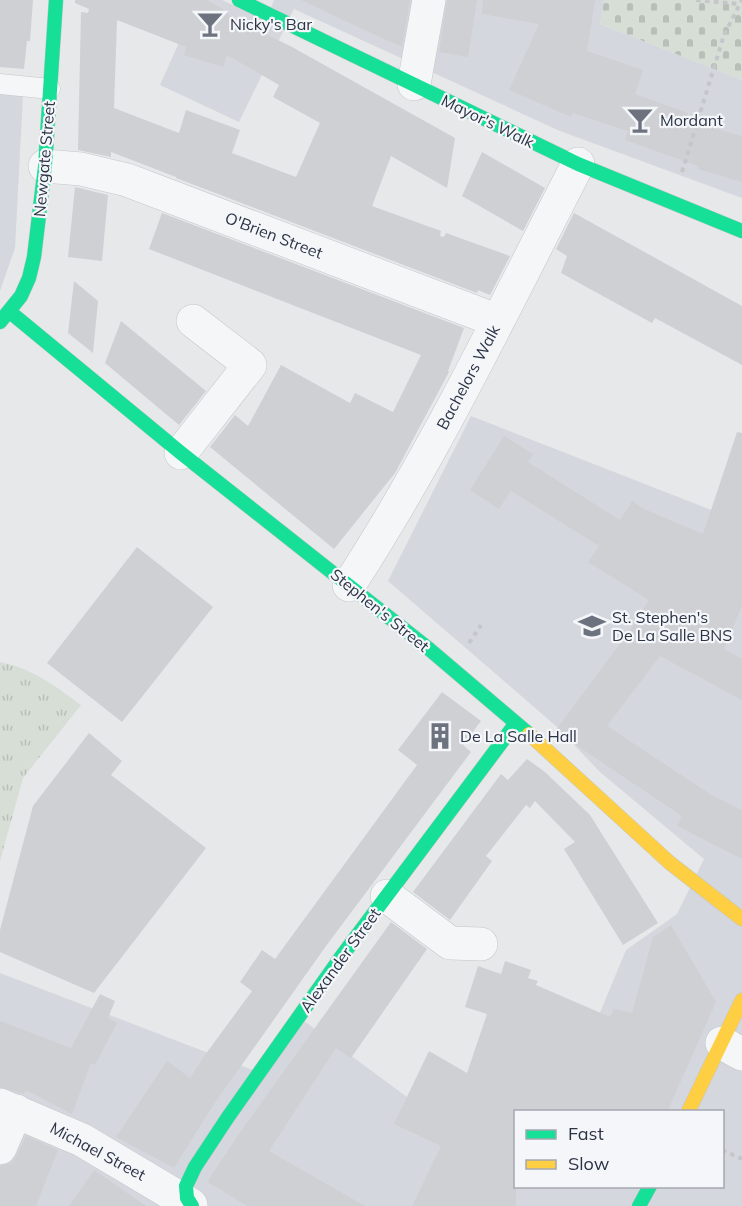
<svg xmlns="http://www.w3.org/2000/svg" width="742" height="1206" font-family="Mulish,sans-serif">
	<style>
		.built { fill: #d4d7dd }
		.grass { fill: url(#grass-tufts) }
		.cemetery { fill: url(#cemetery-stones) }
		.building { fill: #ced0d3; fill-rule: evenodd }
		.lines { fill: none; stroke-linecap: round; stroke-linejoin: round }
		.lane-casing { stroke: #c4c6c8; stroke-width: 21 }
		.street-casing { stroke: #c4c6c8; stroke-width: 34 }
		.fast-casing { stroke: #c4c6c8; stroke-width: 15 }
		.slow-casing { stroke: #c4c6c8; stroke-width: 15 }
		.path { stroke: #c5c6ca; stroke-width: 4; stroke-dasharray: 4.5 4.5; stroke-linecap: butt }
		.lane { stroke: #f5f6f7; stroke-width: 20 }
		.street { stroke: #f5f6f7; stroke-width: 33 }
		.fast { stroke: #16e098; stroke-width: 14 }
		.slow { stroke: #ffcf43; stroke-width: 14 }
		.labels { text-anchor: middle; stroke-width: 4.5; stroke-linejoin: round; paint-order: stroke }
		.poi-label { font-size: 16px; fill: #2b3445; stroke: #f4f6f9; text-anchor: start }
		.street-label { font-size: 16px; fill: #2b3445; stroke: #f4f6f9 }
	</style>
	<defs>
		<pattern id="grass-tufts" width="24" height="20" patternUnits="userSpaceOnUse" patternTransform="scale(1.5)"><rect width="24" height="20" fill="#d6ded6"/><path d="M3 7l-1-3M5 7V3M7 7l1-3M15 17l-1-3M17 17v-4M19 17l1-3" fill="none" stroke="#b8bfb9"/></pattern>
		<pattern id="cemetery-stones" width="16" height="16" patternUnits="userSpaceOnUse" patternTransform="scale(1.5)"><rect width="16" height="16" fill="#d6ded6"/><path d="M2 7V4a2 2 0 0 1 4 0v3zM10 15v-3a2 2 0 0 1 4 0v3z" fill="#b8bfb9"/></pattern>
	</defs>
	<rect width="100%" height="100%" fill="#e6e8ea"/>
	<path class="built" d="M198,0H222L266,21L274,0H604L600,24L742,80V198L560,131L294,9L239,122L160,85Z
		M0,93L23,95L15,248L0,291Z
		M471,416L742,522V1206H0V973L266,1075L304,1021L407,1097L515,1165L516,1186H722V1112L559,1111L626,950L677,914L704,859L600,772L556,726L388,581Z"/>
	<path class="grass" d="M0,662C33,669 54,685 81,705L23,778L0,861Z"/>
	<path class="cemetery" d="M604,0H742V80L600,24Z"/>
	<path class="building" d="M0,0H33L30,41H27L24,69L0,67Z
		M75,0H207L223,9L231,17L292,47L455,138L447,188L391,156L372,206L441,231L440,236L444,237L446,233L510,256L490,295L478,290L477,293L176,178V177L111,152V157L78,150L81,12L88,13L89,9L75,3ZM117,20L186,47L184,55L223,67L227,55L279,85L273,97L320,123L296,177L232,153L240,130L186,110L179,133L114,108Z
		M301,0H410L402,47L360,28Z
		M447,0H477L468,57L439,52Z
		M483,0H595L587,51L643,70L635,94L688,113L686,120L742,136V182L698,169V166L625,140L628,131L573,113L571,117L509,90L539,24L482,14Z
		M482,152L545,188L523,231L462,196Z
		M75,187L108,195L102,261L68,257Z
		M162,213L464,328L448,371L449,372L395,473L334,549L210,447L235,415L248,426L281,365L350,403L355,393L393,412L421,355L149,249Z
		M574,213L742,306V365L655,318L652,323L561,273L567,256L556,249Z
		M74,281L98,301L93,353L68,333Z
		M121,321L206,391L179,425L105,363Z
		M737,432L742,433V606L724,649L742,659V700L660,656L607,726L713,796L742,810V859L677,826L682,816L555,731L631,629L649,600L588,562L599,546L511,491L499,509L470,490L504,436L533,454L528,462L620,520L632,501L644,509L703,534Z
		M137,547L213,607L122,722L47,663Z
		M442,692L481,721L463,745L471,752L326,946L212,1107L174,1168L116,1137L167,1061L190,1078L205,1055L252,991L240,982L262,950L275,959L417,765L398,750Z
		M89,733L122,761L111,775L206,848L94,993L0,952V930L33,806Z
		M527,759L545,772L590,815L658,923L623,945L564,849L575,842L535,801L530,808L526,805L486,856L492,861L450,920L413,892L501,774L508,780Z
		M391,922L427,949L351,1058L336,1048L269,1151L365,1206H247L208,1182L211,1176L243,1128Z
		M671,925L716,1002L667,1112H516V1206H412L441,1146L394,1124L429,1051L467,1073L487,1014L465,1007L478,966L501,974L505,961L531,970L528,978L538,981L536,985L610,1017L614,1009L632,1013L653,937Z
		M100,994L115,1001L108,1018L117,1023L95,1065L91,1063L72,1114L26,1090L24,1094L0,1087V1021L71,1048Z
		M26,1136L58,1150L36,1206H0V1166L12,1163L17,1155Z
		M94,1170L146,1206H69Z"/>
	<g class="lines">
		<defs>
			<path id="lane" d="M0,84L50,89"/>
			<path id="street" d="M414,84L429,0
				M45,166L81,169L127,180L498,321
				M181,453L250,365L193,321
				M349,585C436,451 505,306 578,164
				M387,896L450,943L481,944
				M722,1043L742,1054
				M0,1105L82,1140L191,1205
				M0,1148L16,1111"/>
			<path id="fast" d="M239,0L578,164L742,231
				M10,312L181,453L429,649L529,734
				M0,322L21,296L29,278L34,257L45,166L56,0
				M192,1206L187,1198L186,1186L195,1167L228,1117L341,957L516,723
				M639,1206L650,1186"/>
			<path id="slow" d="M529,734L670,863L742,919
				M688,1112L742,1000"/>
		</defs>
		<use href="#lane" class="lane-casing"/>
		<use href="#street" class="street-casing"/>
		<use href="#fast" class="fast-casing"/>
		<use href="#slow" class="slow-casing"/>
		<path class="path" d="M696,0L739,4
			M682,172L724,35L742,0
			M469,643L481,625
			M722,1150L742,1159"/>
		<use href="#lane" class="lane"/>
		<use href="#street" class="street"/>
		<use href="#fast" class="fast"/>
		<use href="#slow" class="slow"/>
	</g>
	<defs>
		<symbol id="bar-bare" viewBox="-9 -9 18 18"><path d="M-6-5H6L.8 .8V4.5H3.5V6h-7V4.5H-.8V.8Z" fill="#6c737f" stroke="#f4f6f9" stroke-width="2.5" paint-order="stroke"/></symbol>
		<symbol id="school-bare" viewBox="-9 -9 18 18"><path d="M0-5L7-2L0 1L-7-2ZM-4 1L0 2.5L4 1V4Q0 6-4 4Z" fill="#6c737f" stroke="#f4f6f9" stroke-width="2.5" paint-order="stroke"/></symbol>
		<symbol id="building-bare" viewBox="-9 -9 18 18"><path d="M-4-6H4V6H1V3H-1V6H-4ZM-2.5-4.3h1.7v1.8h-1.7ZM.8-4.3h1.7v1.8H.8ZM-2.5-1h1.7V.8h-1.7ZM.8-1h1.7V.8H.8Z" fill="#6c737f" stroke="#f4f6f9" stroke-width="2.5" paint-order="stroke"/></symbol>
	</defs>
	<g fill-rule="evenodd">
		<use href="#bar-bare" x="191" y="5" width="38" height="38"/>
		<use href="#bar-bare" x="621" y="101" width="38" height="38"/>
		<use href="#school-bare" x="573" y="607" width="38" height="38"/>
		<use href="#building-bare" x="421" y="717" width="38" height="38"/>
	</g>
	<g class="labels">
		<g class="poi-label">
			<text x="230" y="30">Nicky's Bar</text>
			<text x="660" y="126">Mordant</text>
			<text x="612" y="623">St. Stephen's<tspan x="612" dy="18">De La Salle BNS</tspan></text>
			<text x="460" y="742">De La Salle Hall</text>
		</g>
		<g class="street-label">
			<text transform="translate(488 121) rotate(26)" y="6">Mayor's Walk</text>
			<text transform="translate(44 159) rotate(-85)" y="6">Newgate Street</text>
			<text transform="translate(274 235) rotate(21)" y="6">O'Brien Street</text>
			<text transform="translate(468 377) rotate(-62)" y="6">Bachelors Walk</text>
			<text transform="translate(380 610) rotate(39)" y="6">Stephen's Street</text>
			<text transform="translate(340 960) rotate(-54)" y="6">Alexander Street</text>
			<text transform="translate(98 1151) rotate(28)" y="6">Michael Street</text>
		</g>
	</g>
	<rect x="514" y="1110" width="210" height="78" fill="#f4f6f9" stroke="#a4a8b1" stroke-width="1.5"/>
	<rect x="526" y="1130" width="30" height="9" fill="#16e098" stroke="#a4a8b1" stroke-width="1.5"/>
	<text x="568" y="1140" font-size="18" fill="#2b3445">Fast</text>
	<rect x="526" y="1160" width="30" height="9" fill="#ffcf43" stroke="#a4a8b1" stroke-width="1.5"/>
	<text x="568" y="1170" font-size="18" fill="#2b3445">Slow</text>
</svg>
